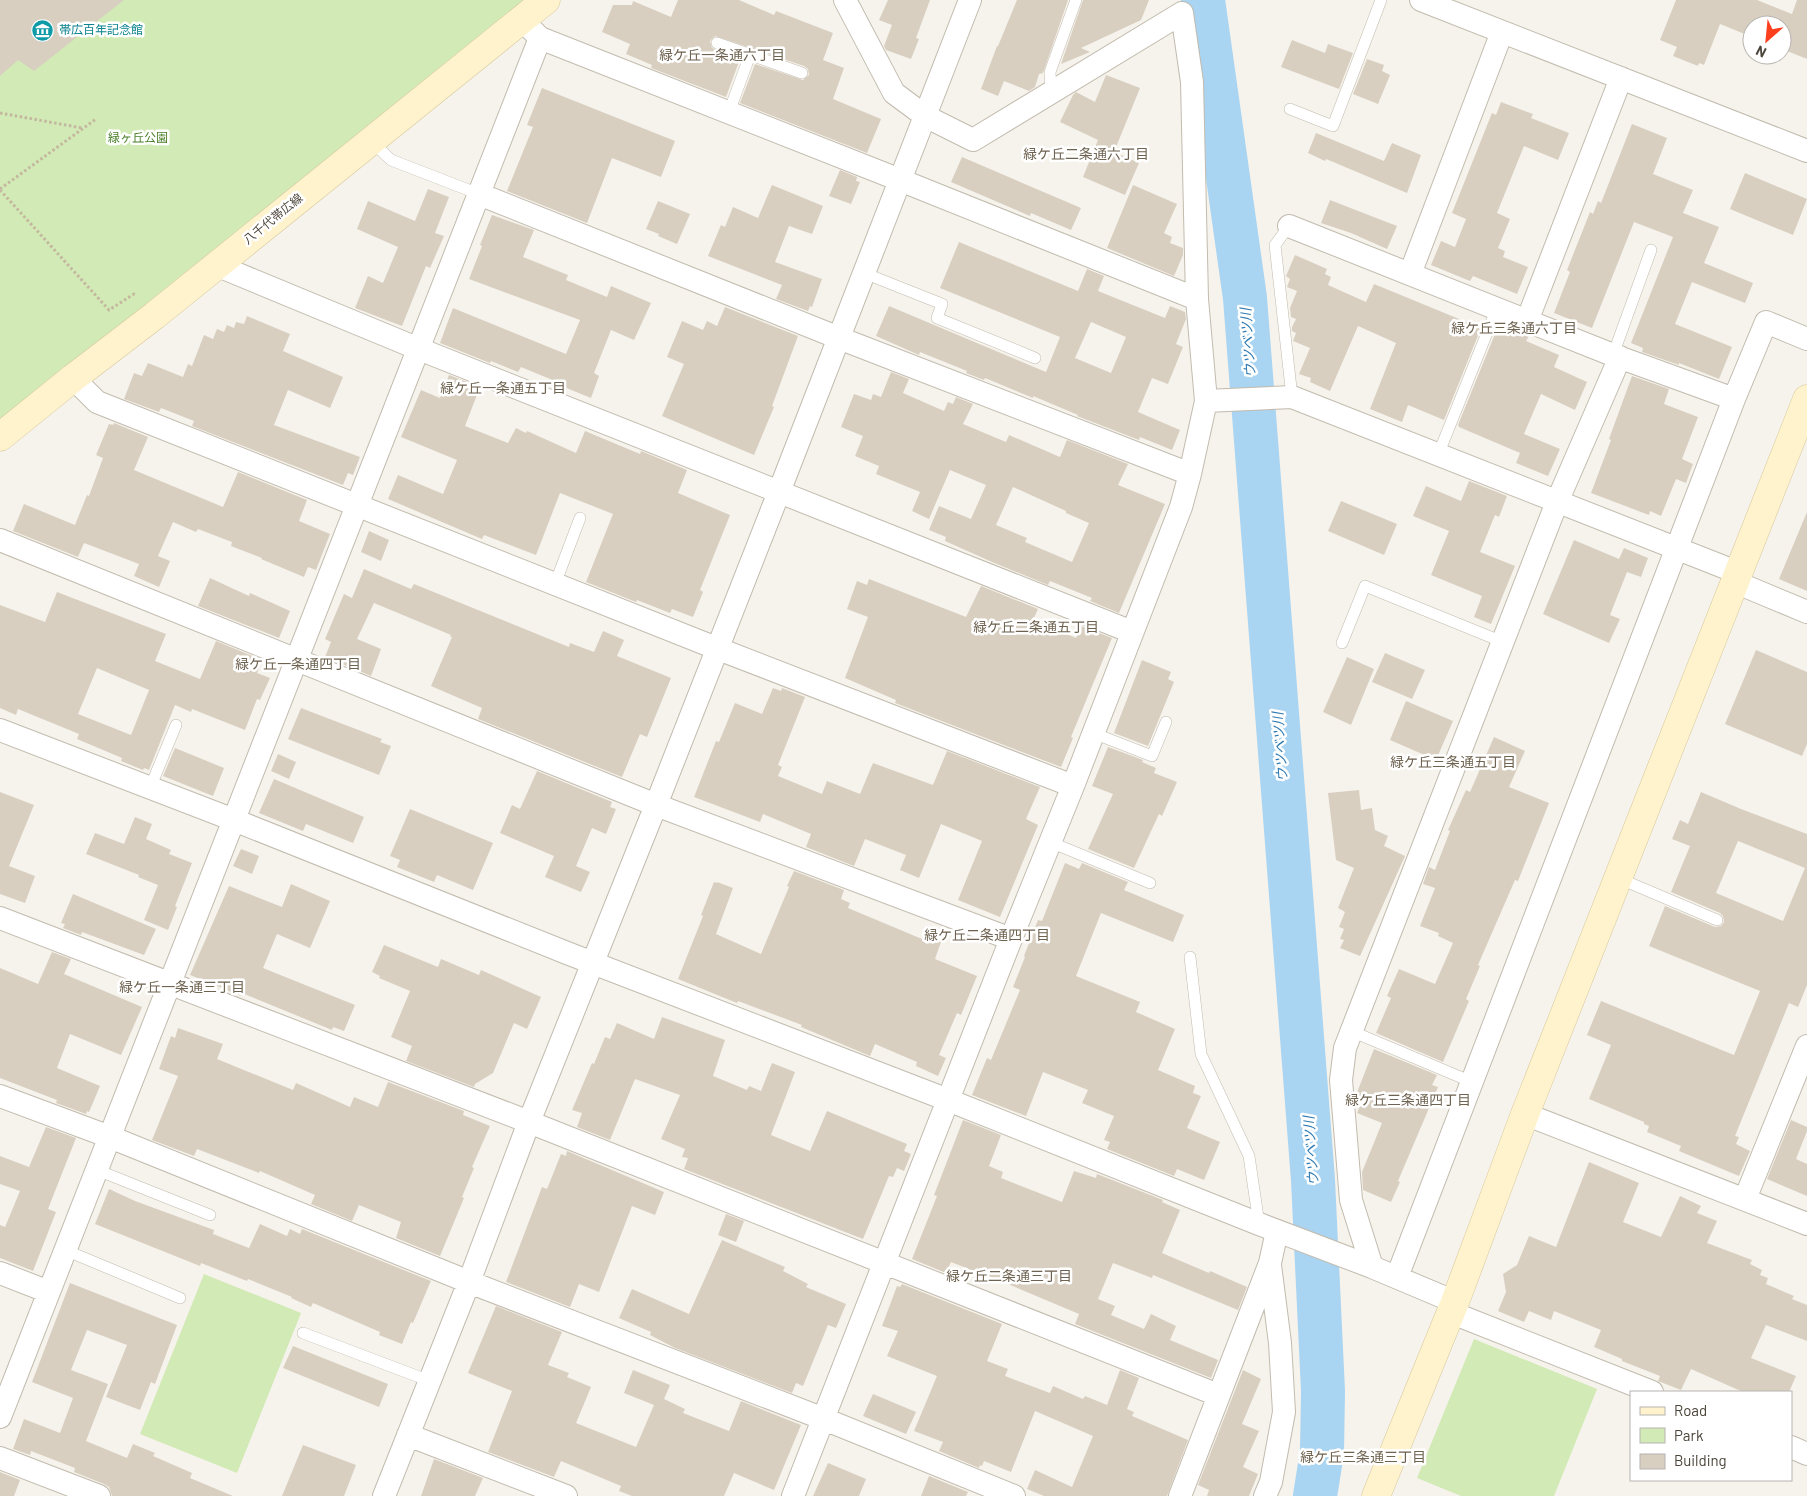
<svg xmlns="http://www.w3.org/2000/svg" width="1807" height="1496" font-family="Barlow,'Noto Sans JP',sans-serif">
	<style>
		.green { fill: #d2eab5 }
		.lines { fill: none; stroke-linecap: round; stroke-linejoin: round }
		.river { stroke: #a9d4f2; stroke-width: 44 }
		.building { fill: #d8cfc1; fill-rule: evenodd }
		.lane-casing { stroke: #c2bbae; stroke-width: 12 }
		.street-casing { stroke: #c2bbae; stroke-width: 24 }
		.secondary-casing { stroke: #d6c79b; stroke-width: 29 }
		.path { stroke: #c4b79f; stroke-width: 3; stroke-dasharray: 2.5 2.5; stroke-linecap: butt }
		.lane { stroke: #fff; stroke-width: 11 }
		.street { stroke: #fff; stroke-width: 22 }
		.secondary { stroke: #fff3cd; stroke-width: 28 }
		.labels { text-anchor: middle; stroke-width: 5; stroke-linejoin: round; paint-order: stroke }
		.culture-label { font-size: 12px; fill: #0d838f; stroke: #fff; text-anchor: start }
		.park-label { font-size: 12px; fill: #4a7f2a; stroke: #fff }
		.street-label { font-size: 12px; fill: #4b4439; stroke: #fff }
		.neighbourhood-label { font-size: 14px; fill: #6e6250; stroke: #fff }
		.water-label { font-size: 14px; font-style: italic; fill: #2e7ab2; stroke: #fff }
	</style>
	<rect width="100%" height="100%" fill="#f6f3ec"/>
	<path class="green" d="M0,0H533L0,425Z
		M204,1274L301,1313L237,1473L140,1434Z
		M1474,1339L1597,1389L1554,1496H1461L1417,1478Z"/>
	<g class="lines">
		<path class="river" d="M1203,0L1245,298L1313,1180L1323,1391L1322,1452L1315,1496"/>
	</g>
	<path class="building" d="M0,0H124L34,71L18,60L0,76Z
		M678,0H739L774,15L776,11L833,33L823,60L844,68L833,99L881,119L867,153L740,103L755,64L803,80L809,75L808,69L804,66L715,36L710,41L712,48L740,59L726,97L651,68L652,65L626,54L630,44L602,32L613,5H632L633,1L671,17Z
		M888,0H930L916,38L919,39L911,59L886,50L884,46L892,25L879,20Z
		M1017,0H1068L1043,73L1039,74L1035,87L1029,91L1004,81L998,96L981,89L997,46H998Z
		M1083,0H1149L1141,20L1081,48L1090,52L1061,64Z
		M1676,0H1757L1792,14L1797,0H1807V59L1782,49V25H1752V37L1720,24L1704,65L1699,63L1698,66L1673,56L1677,47L1660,40Z
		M1292,40L1325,53L1328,44L1353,53L1339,89L1281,67Z
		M1367,59L1384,65L1382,71L1390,75L1378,104L1353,94Z
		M1106,75L1140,88L1114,152L1139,163L1125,195L1083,177L1098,140L1060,122L1073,95L1076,92L1095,102Z
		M542,88L675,141L661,177L612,158L587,223L507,191L533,127L527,125Z
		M1501,102L1533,114L1531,118L1569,133L1558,160L1524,146L1497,213L1510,219L1498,248L1505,251L1503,257L1528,267L1517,294L1473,276L1470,281L1431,265L1441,241L1455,247L1466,219L1452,213L1492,113L1496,115Z
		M1632,124L1667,138L1653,174L1693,190L1683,213L1719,227L1704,263L1753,283L1745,303L1692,282L1675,324L1732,347L1719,379L1679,363V365L1642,352L1643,348L1631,343L1673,237L1634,222L1592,328L1554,313L1570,272L1567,270L1590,212L1593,214L1598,201L1601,203Z
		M1316,133L1384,161L1392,143L1421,155L1407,193L1326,159L1325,161L1308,153Z
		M962,157L1081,208L1071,230L1031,213L1030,216L951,182Z
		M840,170L857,177L856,181L860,182L851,204L829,196Z
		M1745,173L1807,199L1793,235L1730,209Z
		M772,185L823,206L812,234L789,226L775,262L822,279L812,307L810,306L808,311L776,299L782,285L708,256L721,225L725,227L733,207L758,218Z
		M1133,185L1177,204L1164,233L1172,237L1170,243L1183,248V255L1174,276L1107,248Z
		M428,189L449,197L435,233L444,236L430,268L426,266L402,326L355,308L368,276L383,283L398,247L357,229L368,201L415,221Z
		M1330,200L1397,226L1387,249L1351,233L1321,223Z
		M658,201L690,214L677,244L658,236L659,234L646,229Z
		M492,215L534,230L523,257L568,275L566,280L607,297L611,286L651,303L634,340L611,330L594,373L599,376L591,398L554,383L555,381L521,367L518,372L491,361L490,363L440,343L453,308L566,354L580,320L469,279L482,246L480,245Z
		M959,242L1078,291L1087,269L1104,276L1098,291L1165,318L1170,306L1185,312L1186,319L1176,344L1183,347L1168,384L1152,378L1138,412L1180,430L1172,450L1140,437L1139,440L1077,416L1078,415L1033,396V398L985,378L984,380L966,373L967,371L920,352L919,355L876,336L889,306L1046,372L1060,337L940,288ZM1091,322L1126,337L1111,373L1075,358Z
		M1295,255L1327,269L1325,274L1331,277L1328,285L1366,302L1374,284L1481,328L1444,420L1408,405L1402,422L1370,409L1396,343L1358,326L1330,391L1310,382L1311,378L1299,374L1310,348L1293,341L1296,333L1292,331V327L1296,319L1291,317L1290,308L1297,291L1287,287L1290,279L1286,276Z
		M725,307L798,336L772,406L774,407L754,455L662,416L684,364L667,357L682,321L703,330L707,321L717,326Z
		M247,316L290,334L283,351L343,377L330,408L288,390L274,425L360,457L353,475L348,473L343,485L192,426L194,421L161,408L159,412L124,399L134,373L142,376L148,363L183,377L188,364L192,366L204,335L213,339L217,329L224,332L227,325L234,328L236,322L244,324Z
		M1499,324L1529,336L1526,341L1559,355L1554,367L1587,382L1575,410L1541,394L1524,434L1560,449L1548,476L1516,463L1520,453L1459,427L1458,425Z
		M891,372L909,379L903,393L944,411L948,402L953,404L956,397L973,404L963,424L1006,442L1009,435L1060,457L1067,440L1128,464L1118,485L1165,504L1119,613L1090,601L1092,598L1050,581L1048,585L992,562L945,541L946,537L929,530L939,506L971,519L986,485L950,470L929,519L912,511L920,492L876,474L879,466L855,456L863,436L841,427L854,394L871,400L873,394L881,397ZM1013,487L1066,511V513L1089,523L1072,562L1025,542L1027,538L996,525Z
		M449,375L480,387L465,426L508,443L516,428L526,433L527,431L576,453L585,431L640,454L641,451L687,470L678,493L730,515L700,590L703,592L693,617L672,609L670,613L637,600L636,602L586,582L613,514L560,493L536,555L484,535L482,539L388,499L398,475L443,494L457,460L401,437L421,390L440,398Z
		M1632,376L1669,389L1664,404L1698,417L1682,459L1693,464L1686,483L1676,479L1661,516L1650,511L1649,515L1591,493L1611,440L1609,439Z
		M114,423L148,437L134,470L223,507L238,472L307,500L299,521L330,534L316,570L308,567L304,577L261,559L262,558L231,546L232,542L198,529L196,532L173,522L158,556L170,561L159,587L134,576L139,564L84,543L78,557L13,531L24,504L75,525L87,495L89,496L103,458L96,455L109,424L113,425Z
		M1469,481L1507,496L1499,517L1495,515L1480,552L1515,566L1491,624L1474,617L1482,596L1431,575L1449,531L1413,516L1426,486L1461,501Z
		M1341,501L1397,524L1384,555L1328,531Z
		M1807,512V591L1779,579Z
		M369,531L389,540L381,561L361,552Z
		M1574,540L1619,559L1624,548L1648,558L1641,577L1627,572L1610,615L1620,619L1609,643L1543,614Z
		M364,569L411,589L414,584L569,647L570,643L594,652L603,631L624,640L617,656L671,678L647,737L640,734L622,777L478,719L482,708L431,686L452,637H450L451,635L374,603L357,639L381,649L371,676L325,657L331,642L325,639L344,594L352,598Z
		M210,578L249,596L250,593L290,611L279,638L198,606Z
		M869,579L966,617L981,586L1038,609L1033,620L1076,638L1081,626L1112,638L1071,737L1073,738L1061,767L895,703L896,700L845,678L868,617L847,609L857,581L867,585Z
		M57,592L166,634L155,661L200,679L216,641L262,660L257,673L270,678L260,700L257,699L245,730L192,709L191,712L175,705L149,770L144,768L143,770L121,761L122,758L77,739L79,734L18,709L16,715L0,708V605L45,622ZM97,668L149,690L131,735L78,714Z
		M1756,650L1807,672V744L1802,756L1725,724Z
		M1385,653L1425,670L1412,699L1372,682Z
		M1347,657L1374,669L1351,725L1323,712Z
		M1142,660L1171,672L1168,679L1174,682L1148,746L1114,733Z
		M773,688L781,691L782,688L805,697L778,765L782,767L778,776L822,794L827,781L860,794L873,763L933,785L947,751L1040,787L1026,819L1038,825L1000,917L958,900L982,841L941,824L919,878L900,870L906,855L865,839L854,866L806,847L811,834L763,814L760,822L694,797L716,741L719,742L735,703L762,714Z
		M1406,701L1453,721L1436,760L1390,740Z
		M301,708L382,739L380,742L391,746L379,775L288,739Z
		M1494,737L1525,751L1509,787L1549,803L1518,881L1515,880L1478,965L1480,966L1466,999L1469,1001L1443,1062L1376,1033L1391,998L1387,996L1399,969L1435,984L1453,943L1438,936L1439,933L1420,926L1435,888L1423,884L1429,867L1435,870L1450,831L1448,830L1466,790L1470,792Z
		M1108,747L1143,760L1142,762L1156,768L1154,773L1177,782L1162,816L1159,814L1134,868L1088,849L1113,794L1092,786Z
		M175,748L224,768L213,796L163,776Z
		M278,754L296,762L289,779L271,771Z
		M537,771L612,802L610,807L616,809L606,834L592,828L576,866L590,872L581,892L545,877L554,856L500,833L512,805L520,809Z
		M274,779L364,817L353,843L306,824L303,831L259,813Z
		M1359,790L1361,810L1372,808L1375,830L1388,836L1384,846L1405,856L1360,956L1340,948L1344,940L1340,939L1344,929L1339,927L1345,912L1338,908L1354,868L1336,860L1328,793Z
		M0,792L34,805L9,866L35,876L25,903L0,894Z
		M1701,792L1741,809L1807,834V985L1798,1007L1789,1003L1735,1136L1739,1137L1736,1144L1750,1151L1739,1176L1679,1151L1681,1146L1647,1132L1649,1126L1644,1124V1122L1589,1099L1611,1045L1587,1035L1601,1001L1734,1055L1760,991L1649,946L1665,906L1715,927L1721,926L1724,922L1723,916L1720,913L1671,892L1690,846L1672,839L1680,820L1688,824ZM1738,841L1805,868L1783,921L1716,893Z
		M410,809L493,843L473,890L437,875L434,882L397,867L400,860L390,856Z
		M135,817L152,824L146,839L171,850L169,854L192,863L175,906L177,907L168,930L144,920L158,885L138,877L139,875L86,854L95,833L124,844Z
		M241,849L259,856L252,874L233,866Z
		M1065,863L1079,869L1082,863L1128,882L1124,890L1184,915L1173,942L1101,913L1076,976L1140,1002L1136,1012L1175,1029L1158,1070L1195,1086L1193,1093L1201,1096L1187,1128L1220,1142L1204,1180L1177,1169L1174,1176L1107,1149L1110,1142L1104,1140L1114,1116L1082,1103L1088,1090L1043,1072L1026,1116L972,1095L987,1058L991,1060L1020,990L1013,987L1025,957L1024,956L1038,920L1042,921Z
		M794,871L844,890L841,899L850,903L848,908L922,939L924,935L941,942L935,959L977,976L961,1015L957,1013L939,1055L946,1058L938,1076L916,1066L917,1062L875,1044L870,1056L801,1027L802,1025L738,1001L737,1003L678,979L703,916L701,915L714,882L717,883V882L733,888L716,934L761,954L789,887L787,886Z
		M291,884L330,901L310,948L277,934L263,968L355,1005L344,1031L333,1027L332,1030L242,993L241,996L190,975L229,886L282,907Z
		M73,894L156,929L144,955L82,932L81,935L63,928L65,924L61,923Z
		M384,945L438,967L441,959L479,975L481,970L541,997L527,1029L514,1023L493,1073L475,1084L474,1087L406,1061L412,1046L391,1037L410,991L379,978L380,976L372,972Z
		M52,952L71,959L64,974L142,1007L121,1055L70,1034L57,1068L100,1086L89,1112L87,1111L86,1114L56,1103L57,1100L0,1078V968L38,984Z
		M662,1017L725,1040L713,1076L747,1090L749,1086L761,1091L772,1063L795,1072L771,1135L810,1151L827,1111L907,1144L904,1151L911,1154L904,1171L897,1168L893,1177L889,1176L863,1239L684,1169L688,1158L682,1157L685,1149L661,1139L680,1095L635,1079L610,1140L577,1127L582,1113L572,1110L592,1063L594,1064L605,1037L610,1039L617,1023L654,1039Z
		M178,1028L223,1044L217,1059L293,1090L296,1083L350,1107L354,1097L378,1107L388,1082L464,1111L463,1115L490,1126L472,1167L474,1168L462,1197L464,1198L440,1256L396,1238L401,1222L359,1205L352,1221L311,1204L315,1195L260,1171L259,1173L197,1149L194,1156L152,1140L178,1076L159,1069L171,1036L175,1038Z
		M1374,1049L1437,1075L1432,1085L1438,1087L1398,1181L1400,1182L1391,1202L1363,1190L1362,1172L1382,1123L1357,1113L1363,1097L1356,1095Z
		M963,1120L1001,1135L989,1166L1003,1172L1001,1178L1062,1202L1074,1171L1096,1178L1097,1174L1163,1200L1162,1202L1180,1210L1162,1253L1209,1273L1210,1271L1247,1287L1238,1310L1153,1275L1152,1278L1113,1263L1098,1299L1115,1306L1111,1315L1144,1329L1151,1314L1176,1326L1170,1340L1218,1360L1211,1378L1075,1324L1079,1314L984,1274V1275L951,1262L946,1273L912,1259L937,1196L934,1195Z
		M1791,1120L1807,1127V1131L1796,1159L1807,1164V1196L1767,1179Z
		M46,1127L76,1138L48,1209L56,1212L33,1271L0,1258V1225L5,1227L20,1191L0,1184V1156L29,1167Z
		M567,1151L664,1192L655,1215L632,1206L599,1292L579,1284L570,1307L506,1282L542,1187L547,1189L561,1154L566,1156Z
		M1589,1162L1639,1183L1623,1222L1661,1237L1680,1196L1701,1206L1697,1213L1717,1221L1707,1243L1752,1260L1750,1264L1762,1270L1760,1275L1768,1278L1766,1284L1794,1296L1792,1299L1807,1305V1341L1766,1325L1751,1358L1796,1376L1789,1392H1743L1691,1369L1681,1390L1658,1381L1660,1376L1622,1361V1359L1594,1347L1601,1330L1554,1311L1551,1320L1529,1311L1524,1322L1498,1311L1506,1292L1503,1274L1517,1265L1529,1236L1556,1247Z
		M109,1189L135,1201L214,1230L213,1234L249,1248L260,1224L287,1236L290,1229L300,1234L302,1229L431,1281L430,1283L413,1323L411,1322L402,1344L379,1335L380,1332L313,1303L311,1307L291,1298L292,1297L248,1279L247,1281L201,1263L200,1266L95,1224Z
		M726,1214L744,1221L736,1242L718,1235Z
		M722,1240L785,1267L783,1271L808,1284L806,1287L846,1304L836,1328L828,1325L803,1386L796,1383L792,1393L675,1348L650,1335L651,1332L619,1318L632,1289L689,1314Z
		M70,1283L177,1325L155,1384L151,1382L140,1410L106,1397L127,1345L87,1330L71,1370L108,1384L86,1441L127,1458L133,1444L155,1453L153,1456L192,1473L190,1478L233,1496H112L109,1487L104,1484L74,1472L75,1468L31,1451L30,1455L13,1449L24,1419L60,1433L73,1398L32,1382Z
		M902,1284L1002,1324L987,1361L1008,1369L1005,1376L1050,1393L1053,1386L1083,1399L1085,1396L1107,1405L1120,1370L1139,1378L1127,1409L1134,1412L1132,1416L1188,1440L1167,1496H1044L1027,1489L1035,1470L1072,1487L1093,1436L1035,1411L1011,1472L984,1461L982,1466L980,1465L979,1468L939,1451L943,1442L914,1431L937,1376L887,1356L898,1331L882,1326L897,1286L900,1287Z
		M496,1306L562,1332L548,1365L569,1373L567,1377L591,1387L576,1423L636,1447L654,1405L624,1393L633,1370L670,1385L664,1399L685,1409L683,1413L729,1431L741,1401L801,1425L774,1490L734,1473L724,1496H632L619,1491L621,1486L561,1461L554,1477L488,1452L512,1391L468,1373Z
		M293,1346L388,1384L379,1407L283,1368Z
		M1243,1370L1261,1379L1242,1424L1259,1431L1243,1467L1258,1474L1249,1496H1207L1209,1490L1198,1485Z
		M873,1394L916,1412L906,1434L863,1416Z
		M303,1445L356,1465L344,1496H282Z
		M434,1459L483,1478L475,1496H421Z
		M828,1463L866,1479L859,1496H813Z
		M0,1472L20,1480L14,1496H0Z
		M929,1476L968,1492L966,1496H921Z"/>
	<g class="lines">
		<defs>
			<path id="lane" d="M717,43L802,73
				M1051,92L1050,72L1076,0
				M1290,109L1333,126L1381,0
				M729,112L750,55
				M371,141L391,160L479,194
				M1289,226L1275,245L1292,397
				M864,273L942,304L937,318L1035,358
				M1613,355L1651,250
				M1438,455L1497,308
				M555,584L580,518
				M1342,643L1365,586L1503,642
				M1093,733L1152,756L1166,722
				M150,788L176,725
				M1050,842L1150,883
				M1618,878L1717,920
				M1190,957L1201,1054L1249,1156L1259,1224
				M1351,1031L1472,1082
				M97,1170L210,1215
				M65,1250L180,1298
				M303,1333L430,1381"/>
			<path id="street" d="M1421,0L1807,151
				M530,28L540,38L900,180L1197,299
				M479,194L839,338L1190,474
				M1289,226L1613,355L1734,399
				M216,265L419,349L1132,632
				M1410,274L1502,32
				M1527,321L1621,78
				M73,378L97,402L716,648L1073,786
				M1206,401L1292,397L1739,573
				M0,540L656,805L1011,939
				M1735,582L1807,612
				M0,730L234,820L567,953L948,1100L1259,1224L1372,1267L1455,1302
				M0,918L529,1122L1218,1395
				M0,1096L110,1137L469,1282L824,1419L1014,1496
				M1525,1114L1807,1224
				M1745,1199L1807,1046
				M1372,1267L1351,1200L1341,1080L1345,1048L1557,502L1620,357
				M0,1273L49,1292
				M1397,1277L1734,399L1766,322L1807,339
				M1450,1312L1652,1392
				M0,1417L540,38
				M408,1435L566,1496
				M1791,1447L1807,1454
				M0,1458L99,1496
				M384,1496L469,1282L529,1122L656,805L779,492L970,0
				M793,1496L1011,939L1073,786L1181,507L1190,474L1206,401L1197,299L1192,82L1182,13L973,140L925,116L894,93L845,0
				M1180,1496L1270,1263L1277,1231
				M1265,1496L1271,1482L1284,1412L1280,1343L1270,1265"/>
			<path id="secondary" d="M0,437L73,378L154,316L546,0
				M1376,1496L1455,1302L1525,1114L1807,399"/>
		</defs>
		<use href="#lane" class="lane-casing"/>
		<use href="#street" class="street-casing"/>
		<use href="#secondary" class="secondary-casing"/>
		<path class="path" d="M0,113L82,128
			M0,189L96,119
			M0,190L109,310L134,294L136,296"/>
		<use href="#lane" class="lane"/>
		<use href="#street" class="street"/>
		<use href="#secondary" class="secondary"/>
	</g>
	<defs>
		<symbol id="museum-disc" viewBox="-11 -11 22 22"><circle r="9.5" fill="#0f9aa8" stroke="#fff"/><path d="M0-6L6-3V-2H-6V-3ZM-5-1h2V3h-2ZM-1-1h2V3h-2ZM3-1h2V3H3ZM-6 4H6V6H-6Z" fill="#fff"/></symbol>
	</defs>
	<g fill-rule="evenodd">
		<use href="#museum-disc" x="30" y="18" width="25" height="25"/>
	</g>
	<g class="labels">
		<g class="culture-label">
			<text x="59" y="34">帯広百年記念館</text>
		</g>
		<g class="park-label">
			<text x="138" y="142">緑ヶ丘公園</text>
		</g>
		<g class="street-label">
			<text transform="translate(273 219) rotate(-39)" y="4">八千代帯広線</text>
		</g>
		<g class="neighbourhood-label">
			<text x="722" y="60">緑ケ丘一条通六丁目</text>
			<text x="1086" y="159">緑ケ丘二条通六丁目</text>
			<text x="1514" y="333">緑ケ丘三条通六丁目</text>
			<text x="503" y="393">緑ケ丘一条通五丁目</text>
			<text x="1036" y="632">緑ケ丘二条通五丁目</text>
			<text x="298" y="669">緑ケ丘一条通四丁目</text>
			<text x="1453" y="767">緑ケ丘三条通五丁目</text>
			<text x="987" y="940">緑ケ丘二条通四丁目</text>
			<text x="182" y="992">緑ケ丘一条通三丁目</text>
			<text x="1408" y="1105">緑ケ丘三条通四丁目</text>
			<text x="1009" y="1281">緑ケ丘二条通三丁目</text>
			<text x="1363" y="1462">緑ケ丘三条通三丁目</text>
		</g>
		<g class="water-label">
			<text transform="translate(1248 343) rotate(-94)" y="5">ウツベツ川</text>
			<text transform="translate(1280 747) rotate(-94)" y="5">ウツベツ川</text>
			<text transform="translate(1311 1151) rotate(-94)" y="5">ウツベツ川</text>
		</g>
	</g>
	<rect x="1630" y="1391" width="162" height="90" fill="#ffffff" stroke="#b7b4b0"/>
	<rect x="1640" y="1407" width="25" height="8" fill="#fff3cd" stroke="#b7b4b0"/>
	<text x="1674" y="1416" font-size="15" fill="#4b4439">Road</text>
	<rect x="1640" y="1428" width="25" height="15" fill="#d2eab5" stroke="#b7b4b0"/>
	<text x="1674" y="1441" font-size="15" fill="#4b4439">Park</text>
	<rect x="1640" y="1454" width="25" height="15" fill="#d8cfc1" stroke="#b7b4b0"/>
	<text x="1674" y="1466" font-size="15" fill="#4b4439">Building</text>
	<g transform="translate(1767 40) rotate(207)"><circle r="24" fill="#ffffff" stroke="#b7b4b0"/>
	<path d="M0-4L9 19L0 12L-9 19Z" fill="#fc3f1d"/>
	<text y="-8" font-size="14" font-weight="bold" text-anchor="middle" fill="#4b4439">N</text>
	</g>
</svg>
